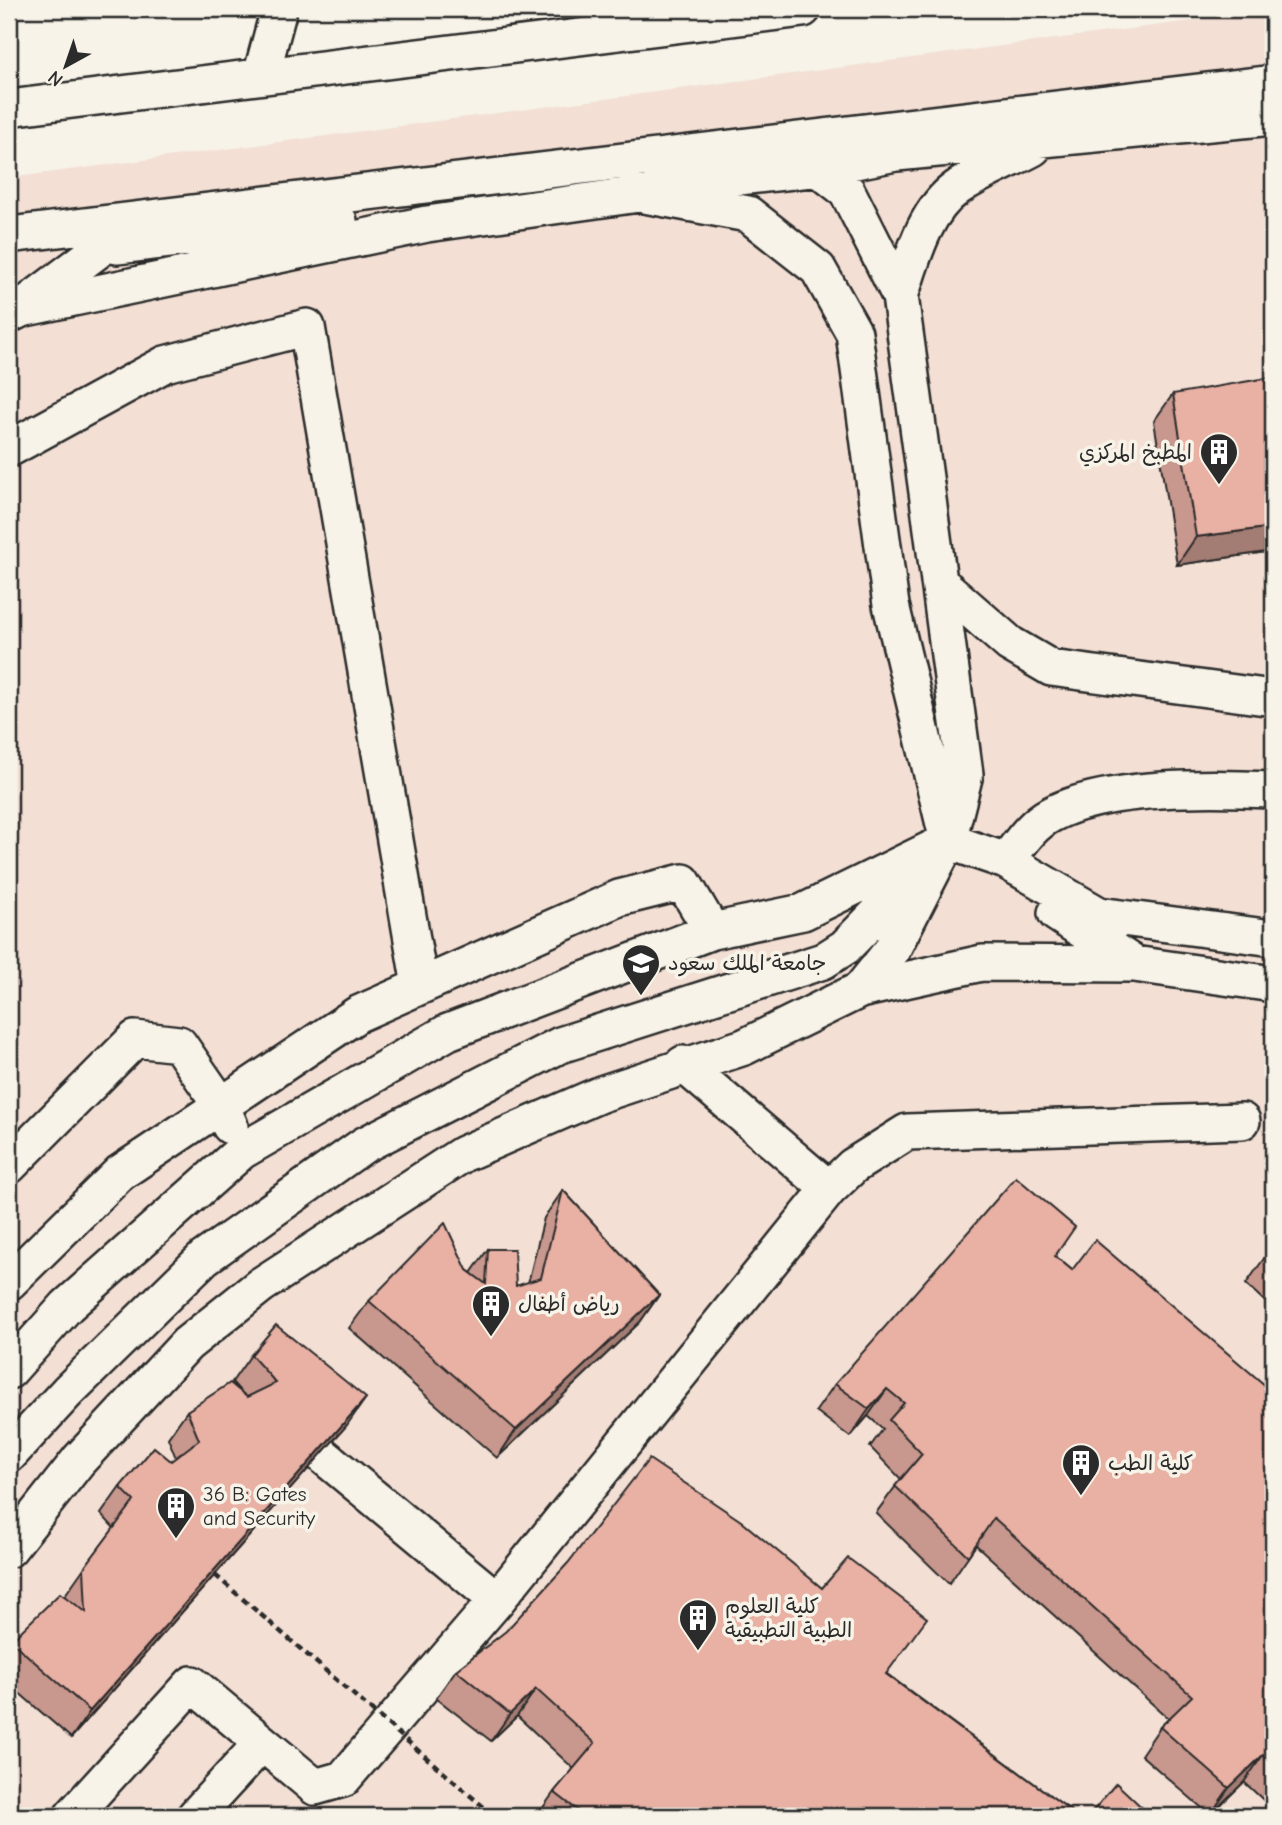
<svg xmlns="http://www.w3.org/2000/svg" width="1282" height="1825" font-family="'Comic Neue','Playpen Sans Arabic',sans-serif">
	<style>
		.built { fill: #f3dfd4 }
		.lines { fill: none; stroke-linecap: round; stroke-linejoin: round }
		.minor-casing { stroke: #2b2b2b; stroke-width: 40 }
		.minor { stroke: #f7f3e8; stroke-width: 35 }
		.path-bridge { stroke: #2b2b2b; stroke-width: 4.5; stroke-dasharray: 7 5; stroke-linecap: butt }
		.wall { fill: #c8978d; stroke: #2b2b2b; stroke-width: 2 }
		.shaded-wall { fill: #a37b73; stroke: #2b2b2b; stroke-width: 2 }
		.building { fill: #e9b0a4; stroke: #2b2b2b; stroke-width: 2 }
		.labels { text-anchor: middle; stroke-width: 7; stroke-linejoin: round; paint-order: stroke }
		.poi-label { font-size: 21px; fill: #2b2b2b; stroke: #f7f3e8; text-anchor: start }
	</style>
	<rect width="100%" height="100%" fill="#f7f3e8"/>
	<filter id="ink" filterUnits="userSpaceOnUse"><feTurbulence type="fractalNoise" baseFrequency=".0143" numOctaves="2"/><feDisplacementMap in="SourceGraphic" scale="14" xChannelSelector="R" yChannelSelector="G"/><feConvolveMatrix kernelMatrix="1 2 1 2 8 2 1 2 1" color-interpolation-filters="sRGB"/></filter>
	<g filter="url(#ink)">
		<path class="built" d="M1273,10V1816H9V178Z"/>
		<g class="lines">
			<defs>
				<path id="minor" d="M261,76L279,9
					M9,108L803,9
					M659,186L820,168L896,153L1273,117
					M9,235L1273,83
					M117,246L339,221
					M900,296C912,260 924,211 957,188C980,172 1009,161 1033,148
					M32,300L130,226
					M9,315L21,309L427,224L639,194L748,214L818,269L854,333L891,605L948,841L845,947L823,961L560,1045L364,1145L204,1258L68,1391L9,1455
					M9,449L165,364L307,327L420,986
					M939,582L1010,644L1051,668L1273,698
					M1006,861C1019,845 1031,825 1050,815C1104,785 1212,787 1273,790
					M1056,913L1134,964L1273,984
					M860,990L982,963L1134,964
					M683,1064L829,1189
					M9,1166L135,1039L179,1044L221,1105L230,1126
					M9,1282L120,1173L358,1014L619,898L683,882L712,931
					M9,1371L67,1306L242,1151L448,1032L712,931L803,912L948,841L1006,861L1099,915L1273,938
					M321,1454L497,1600
					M9,1549L79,1460L187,1344L261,1285L463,1154L601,1094L744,1047L860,990L892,950L948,841L965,774L927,492L900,296L847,191L784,142
					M72,1816L192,1684L315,1787L343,1779L497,1600L829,1189L853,1166L907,1132L1242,1121
					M195,1816L262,1743"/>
			</defs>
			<use href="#minor" class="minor-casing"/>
			<use href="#minor" class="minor"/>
			<path class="path-bridge" d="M215,1575L494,1816"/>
		</g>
		<path class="wall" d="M1173,394L1273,551L1177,565L1154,421Z
			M563,1190L659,1295L640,1322L497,1458L349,1328L369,1301L467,1270L471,1273L488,1249L516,1286L528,1283L544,1218Z
			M1273,1248V1309L1246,1284L1265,1257Z
			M1055,1256L1072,1270L1273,1392V1809L1244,1782L1210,1815L1141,1755L1160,1727L1169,1719L976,1545L949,1584L876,1513L901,1479L870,1447L883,1429L868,1416L850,1437L816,1411L835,1384Z
			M251,1355L347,1425L71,1738L9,1684V1644L65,1597V1595L84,1568L114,1528L101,1514L120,1487L171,1461L176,1458L168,1438L187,1411L240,1391L232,1382Z
			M456,1670L887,1674L1078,1816H537L554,1792L574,1769L517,1716L491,1741L436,1698Z"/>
		<path class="shaded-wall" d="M1273,527V551L1177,565L1196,537Z
			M659,1295L640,1322L497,1458L516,1430Z
			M887,1389L868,1416L850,1437L869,1409Z
			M366,1398L347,1425L71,1738L90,1711Z
			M536,1689L517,1716L491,1741L510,1714Z
			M1263,1755L1244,1782L1210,1815L1229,1788Z"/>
		<path class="building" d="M1273,377V527L1196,537L1173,394Z
			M1016,1177L1075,1227L1055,1256L1072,1270L1095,1240L1273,1392V1765L1263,1755L1229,1788L1160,1727L1192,1696L994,1518L968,1556L895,1486L922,1454L889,1420L904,1403L887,1389L869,1409L835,1384Z
			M563,1190L659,1295L516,1430L369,1301L445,1223L467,1270L486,1284L488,1249H514L516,1286L541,1278Z
			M1273,1248V1264L1265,1257Z
			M276,1325L366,1398L90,1711L11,1641L60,1593L86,1612L84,1568L134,1501L120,1487L154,1447L171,1461L199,1440L187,1411L230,1383L247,1397L276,1383L251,1355Z
			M649,1459L741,1521L822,1588L848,1558L927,1618L886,1674L1078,1816H585L554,1792L595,1743L536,1689L510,1714L456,1670L506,1631L568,1563Z
			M1116,1783L1151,1816H1089Z"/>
	</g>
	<defs>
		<symbol id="building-pin" viewBox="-11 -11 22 30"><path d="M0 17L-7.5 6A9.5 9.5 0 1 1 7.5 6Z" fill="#2b2b2b" stroke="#f7f3e8"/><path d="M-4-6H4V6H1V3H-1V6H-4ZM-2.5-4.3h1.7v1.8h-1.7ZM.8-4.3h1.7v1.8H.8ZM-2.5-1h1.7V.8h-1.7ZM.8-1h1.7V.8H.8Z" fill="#fff"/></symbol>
		<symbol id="university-pin" viewBox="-11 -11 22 30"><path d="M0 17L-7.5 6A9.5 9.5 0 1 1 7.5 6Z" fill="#2b2b2b" stroke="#f7f3e8"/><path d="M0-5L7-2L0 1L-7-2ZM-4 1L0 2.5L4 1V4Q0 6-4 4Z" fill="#fff"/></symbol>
	</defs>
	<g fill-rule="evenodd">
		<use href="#building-pin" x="1197" y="430" width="44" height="60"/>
		<use href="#university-pin" x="619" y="941" width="44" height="60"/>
		<use href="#building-pin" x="469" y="1282" width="44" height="60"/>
		<use href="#building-pin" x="1059" y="1441" width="44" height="60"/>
		<use href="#building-pin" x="154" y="1484" width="44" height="60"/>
		<use href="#building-pin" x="676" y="1596" width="44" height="60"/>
	</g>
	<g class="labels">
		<g class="poi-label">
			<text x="1192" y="459" text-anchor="end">المطبخ المركزي</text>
			<text x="668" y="970">جامعة الملك سعود</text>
			<text x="518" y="1311">رياض أطفال</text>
			<text x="1108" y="1470">كلية الطب</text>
			<text x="203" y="1501">36 B: Gates<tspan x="203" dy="24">and Security</tspan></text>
			<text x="725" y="1613">كلية العلوم<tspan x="725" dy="24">الطبية التطبيقية</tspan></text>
		</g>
	</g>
	<rect width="1282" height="1825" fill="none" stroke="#f7f3e8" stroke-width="35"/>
	<rect x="18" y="18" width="1247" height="1790" fill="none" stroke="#2b2b2b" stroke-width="2.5" filter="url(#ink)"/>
	<g transform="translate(66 66) rotate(220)" stroke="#f7f3e8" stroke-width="5" paint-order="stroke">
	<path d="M0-5L12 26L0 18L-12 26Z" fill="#2b2b2b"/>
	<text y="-10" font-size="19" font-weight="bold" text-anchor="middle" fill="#2b2b2b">N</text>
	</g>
</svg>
